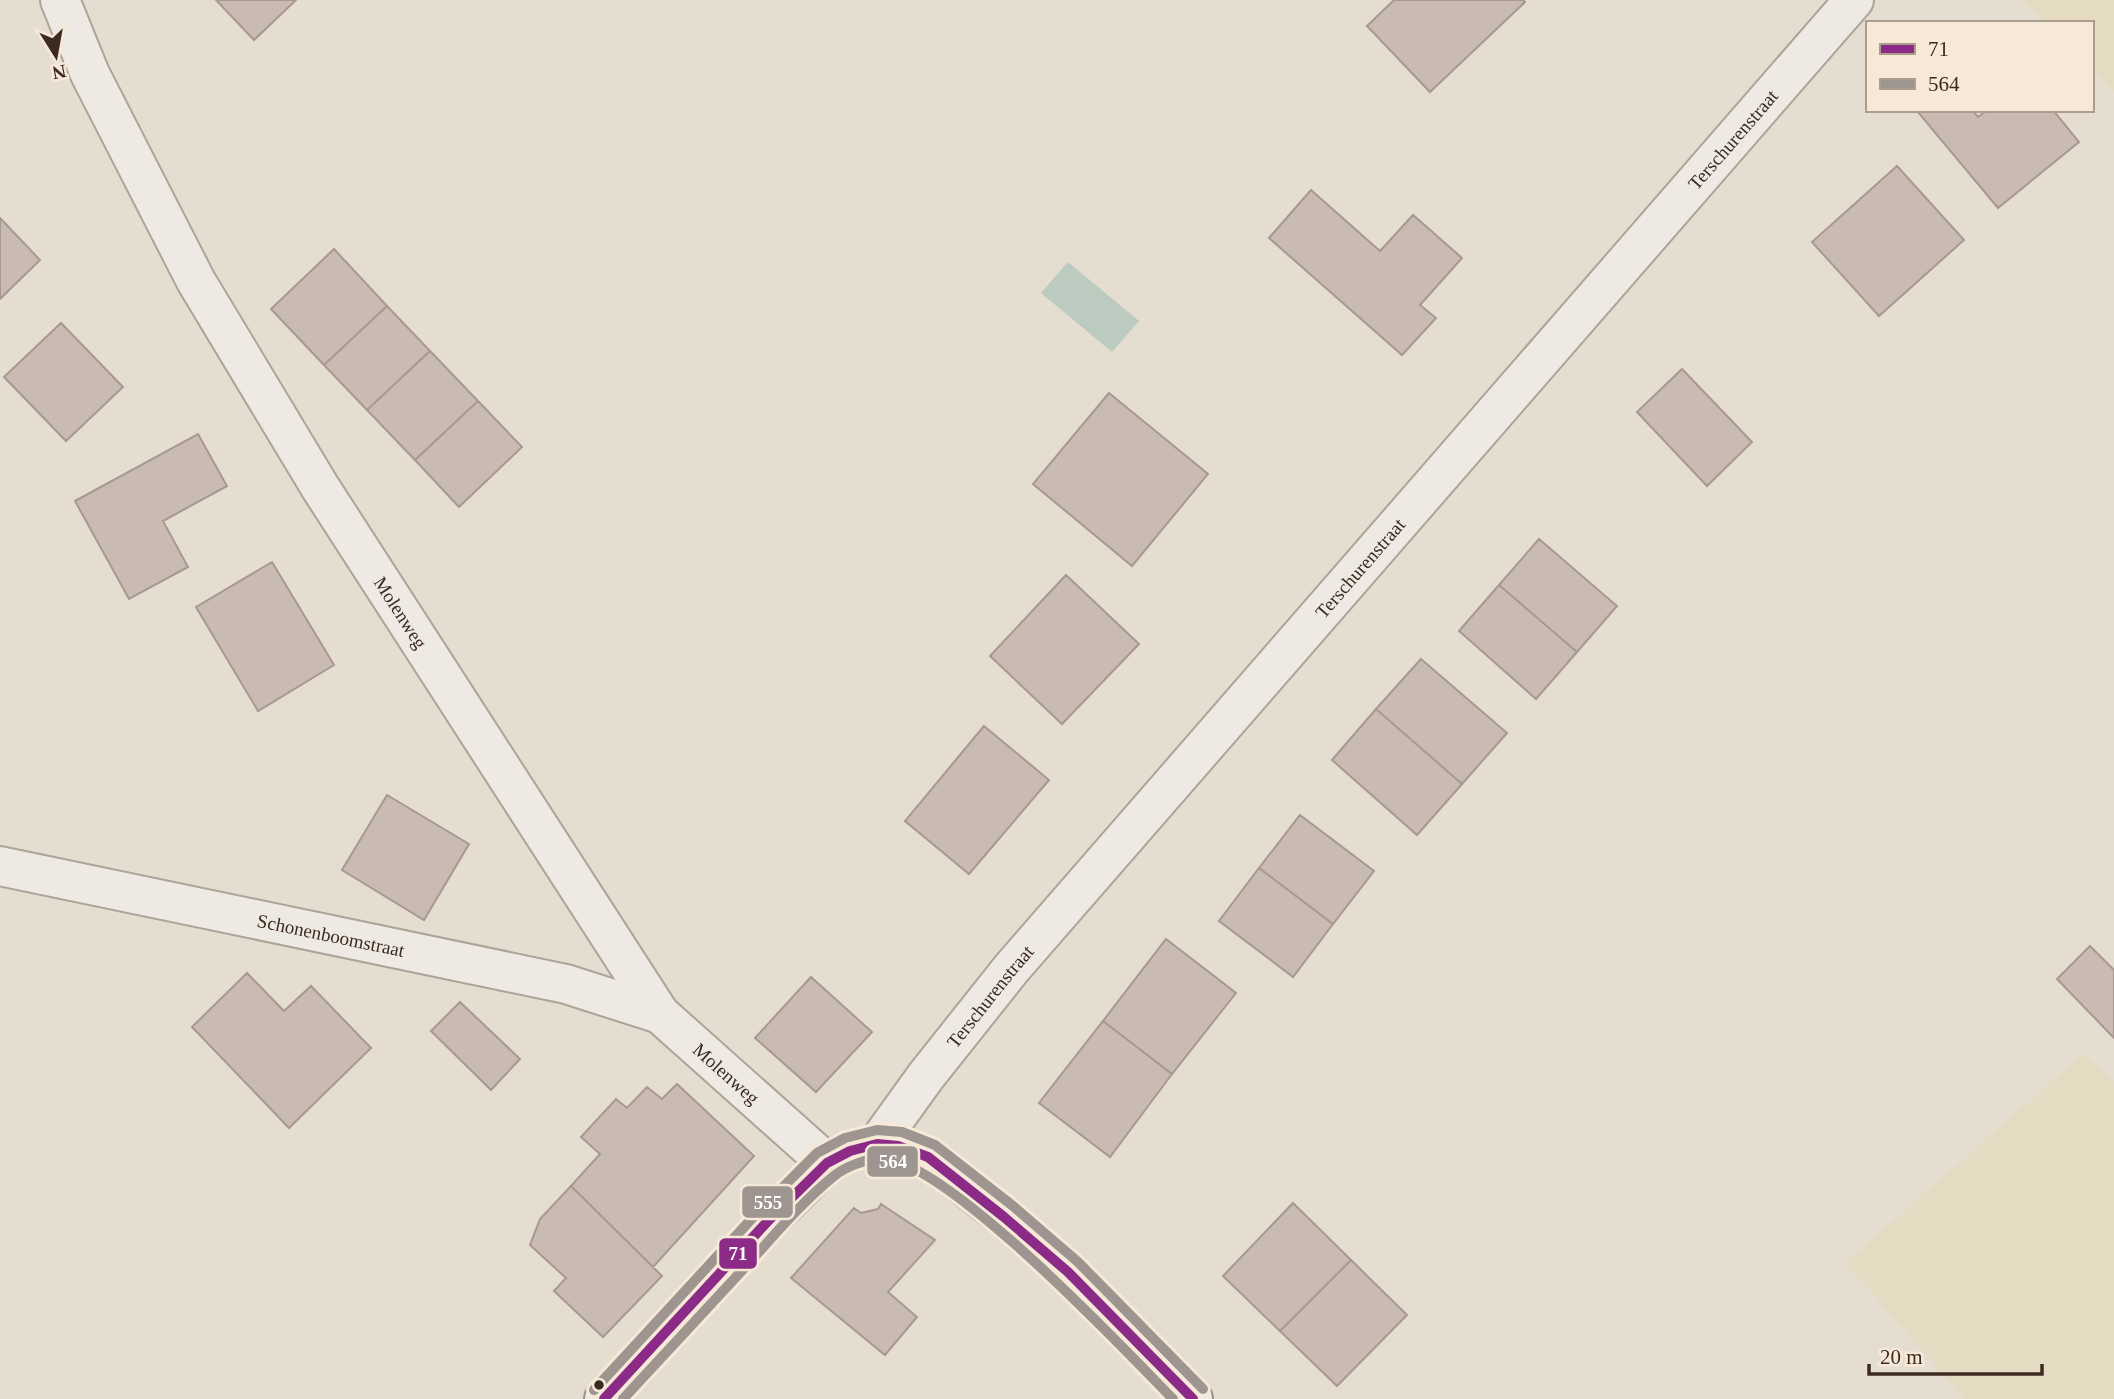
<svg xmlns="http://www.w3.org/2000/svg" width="2114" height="1399" font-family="'Times New Roman',serif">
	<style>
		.farmland { fill: #e5dac2 }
		.water { fill: #bbcbc0 }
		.building { fill: #cabbb2; stroke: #a79890; stroke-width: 2 }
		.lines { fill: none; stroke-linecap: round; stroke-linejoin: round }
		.street-casing { stroke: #aca399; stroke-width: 42 }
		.secondary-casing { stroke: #9c928a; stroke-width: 42 }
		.street { stroke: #eee9e2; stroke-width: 38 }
		.secondary { stroke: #eee9e2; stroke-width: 38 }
		.bus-1-casing { stroke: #f6e9d8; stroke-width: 16 }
		.bus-2-casing { stroke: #f6e9d8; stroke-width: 16 }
		.bus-3-casing { stroke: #f6e9d8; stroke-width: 16 }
		.bus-1 { stroke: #8c2b87; stroke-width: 10 }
		.bus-2 { stroke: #9e9490; stroke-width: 10 }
		.bus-3 { stroke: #9e9490; stroke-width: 10 }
		.bus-dot { fill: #3c2a20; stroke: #f6e9d8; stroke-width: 2.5 }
		.labels { text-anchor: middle; stroke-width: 7; stroke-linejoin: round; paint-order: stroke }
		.street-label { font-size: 19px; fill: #3c2a20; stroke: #f6e9d8 }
		.line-badge { stroke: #f6e9d8; stroke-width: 2.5 }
		.badge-label { font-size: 19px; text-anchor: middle; font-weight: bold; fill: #fff }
	</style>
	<rect width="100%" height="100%" fill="#e6ddd1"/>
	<path class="farmland" d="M2023,0H2114V91L2091,68V23H2046Z
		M2083,1054L2114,1081V1399H1965L1845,1263Z"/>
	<path class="water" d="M1068,262L1139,321L1112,352L1041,293Z"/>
	<path class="building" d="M216,0H296L254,40Z
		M1394,0H1523L1525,2L1430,92L1367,26Z
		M1972,110L1978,117L1987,110H2053L2079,142L1998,208L1917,111Z
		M1897,166L1964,240L1879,316L1812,242Z
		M1311,190L1380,251L1413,215L1462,258L1420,305L1436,318L1402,355L1269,238Z
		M0,218L40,260L0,299Z
		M334,249L387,306L324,365L271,309Z
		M387,306L430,351L367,410L324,365Z
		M61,323L123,387L66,441L4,377Z
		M430,351L478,401L415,460L367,410Z
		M1682,369L1752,442L1707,486L1637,412Z
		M1109,393L1208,474L1132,566L1033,484Z
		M478,401L522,447L459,507L415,460Z
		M198,434L227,486L163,521L188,567L129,599L75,501Z
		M1539,539L1617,606L1577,652L1499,585Z
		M272,562L334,665L258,711L196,607Z
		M1066,575L1139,644L1062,724L990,656Z
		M1499,585L1577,652L1536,699L1459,631Z
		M1421,659L1507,733L1462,784L1376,709Z
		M1376,709L1462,784L1417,835L1332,760Z
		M984,726L1049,780L969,874L905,821Z
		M387,795L469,844L424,920L342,870Z
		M1300,815L1374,871L1333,924L1259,868Z
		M1259,868L1333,924L1293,977L1219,921Z
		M1166,939L1236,993L1172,1074L1103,1021Z
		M2090,946L2114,970V1038L2057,979Z
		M247,973L284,1011L311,986L371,1048L289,1128L192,1027Z
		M811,977L872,1032L816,1092L755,1038Z
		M460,1002L520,1059L491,1090L431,1031Z
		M1103,1021L1172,1074L1110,1157L1039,1103Z
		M677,1084L754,1156L653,1267L571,1186L600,1154L581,1137L616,1099L627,1108L647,1087L662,1099Z
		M571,1186L662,1276L603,1337L554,1291L566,1278L530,1245L540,1219Z
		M1293,1203L1351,1260L1280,1331L1223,1276Z
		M881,1204L935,1240L888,1292L917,1317L885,1355L791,1278L854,1208L861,1213L878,1209Z
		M1351,1260L1407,1315L1337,1386L1280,1331Z"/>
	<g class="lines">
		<defs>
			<g id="street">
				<path id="s1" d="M60,0L90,74L196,281L320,487L660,1014L827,1163"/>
				<path id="s2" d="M0,866L566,984L660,1014"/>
				<path id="s3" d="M877,1144L926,1076L1011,969L1854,0"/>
			</g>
			<path id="secondary" d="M604,1399L767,1222L827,1163L850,1151L877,1144L898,1146L928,1157L1004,1217L1068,1272L1193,1399"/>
		</defs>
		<use href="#street" class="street-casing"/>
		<use href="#secondary" class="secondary-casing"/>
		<use href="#street" class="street"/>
		<use href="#secondary" class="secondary"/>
		<defs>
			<path id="bus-1" d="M604,1399L767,1222L827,1163L850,1151L877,1144L898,1146L928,1157L1004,1217L1068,1272L1193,1399"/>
			<path id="bus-2" d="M623,1399C665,1354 707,1308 749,1263C776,1233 803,1201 834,1176C845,1167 864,1160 878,1158C940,1153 1125,1350 1173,1399"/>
			<path id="bus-3" d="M594,1390L757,1213L817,1153L845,1138L877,1130L902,1132L935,1145L1013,1206L1078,1262L1203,1389"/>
		</defs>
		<use href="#bus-1" class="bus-1-casing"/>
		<use href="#bus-2" class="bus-2-casing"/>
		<use href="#bus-3" class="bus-3-casing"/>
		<use href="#bus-1" class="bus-1"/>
		<use href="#bus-2" class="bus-2"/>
		<use href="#bus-3" class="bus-3"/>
	</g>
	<circle class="bus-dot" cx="599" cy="1385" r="6"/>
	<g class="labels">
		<g class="street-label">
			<text dy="7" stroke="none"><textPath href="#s3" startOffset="1320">Terschurenstraat</textPath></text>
			<text dy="7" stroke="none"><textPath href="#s3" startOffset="752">Terschurenstraat</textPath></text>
			<text dy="7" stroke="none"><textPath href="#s1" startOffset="702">Molenweg</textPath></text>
			<text dy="7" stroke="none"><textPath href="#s2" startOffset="338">Schonenboomstraat</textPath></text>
			<text dy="7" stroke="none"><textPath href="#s3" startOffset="186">Terschurenstraat</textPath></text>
			<text dy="7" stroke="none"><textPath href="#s1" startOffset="1269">Molenweg</textPath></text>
		</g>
	</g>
	<g class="line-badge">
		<rect x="866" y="1145" width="53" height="33" rx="7" fill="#9e9490"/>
		<rect x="741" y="1185" width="53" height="34" rx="7" fill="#9e9490"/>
		<rect x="718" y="1237" width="40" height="33" rx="7" fill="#8c2b87"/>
	</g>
	<g class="badge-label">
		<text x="893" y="1168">564</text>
		<text x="768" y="1209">555</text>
		<text x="738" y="1260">71</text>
	</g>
	<rect x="1866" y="21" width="228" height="91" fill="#f6e9d8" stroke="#ac9d8e" stroke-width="2"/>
	<rect x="1880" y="44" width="35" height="10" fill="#8c2b87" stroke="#ac9d8e" stroke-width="2"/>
	<text x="1928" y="56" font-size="21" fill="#3c2a20">71</text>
	<rect x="1880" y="79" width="35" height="10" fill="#9e9490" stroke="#ac9d8e" stroke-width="2"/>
	<text x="1928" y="91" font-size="21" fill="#3c2a20">564</text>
	<g transform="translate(56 56) rotate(169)" stroke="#f6e9d8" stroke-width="5" paint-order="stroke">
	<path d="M0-5L12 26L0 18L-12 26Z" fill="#3c2a20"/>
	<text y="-10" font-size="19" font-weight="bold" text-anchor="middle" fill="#3c2a20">N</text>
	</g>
	<path d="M1869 1364v10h173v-10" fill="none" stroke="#3c2a20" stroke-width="3.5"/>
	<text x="1880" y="1364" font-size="21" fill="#3c2a20" stroke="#f6e9d8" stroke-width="5" paint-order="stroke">20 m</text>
</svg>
